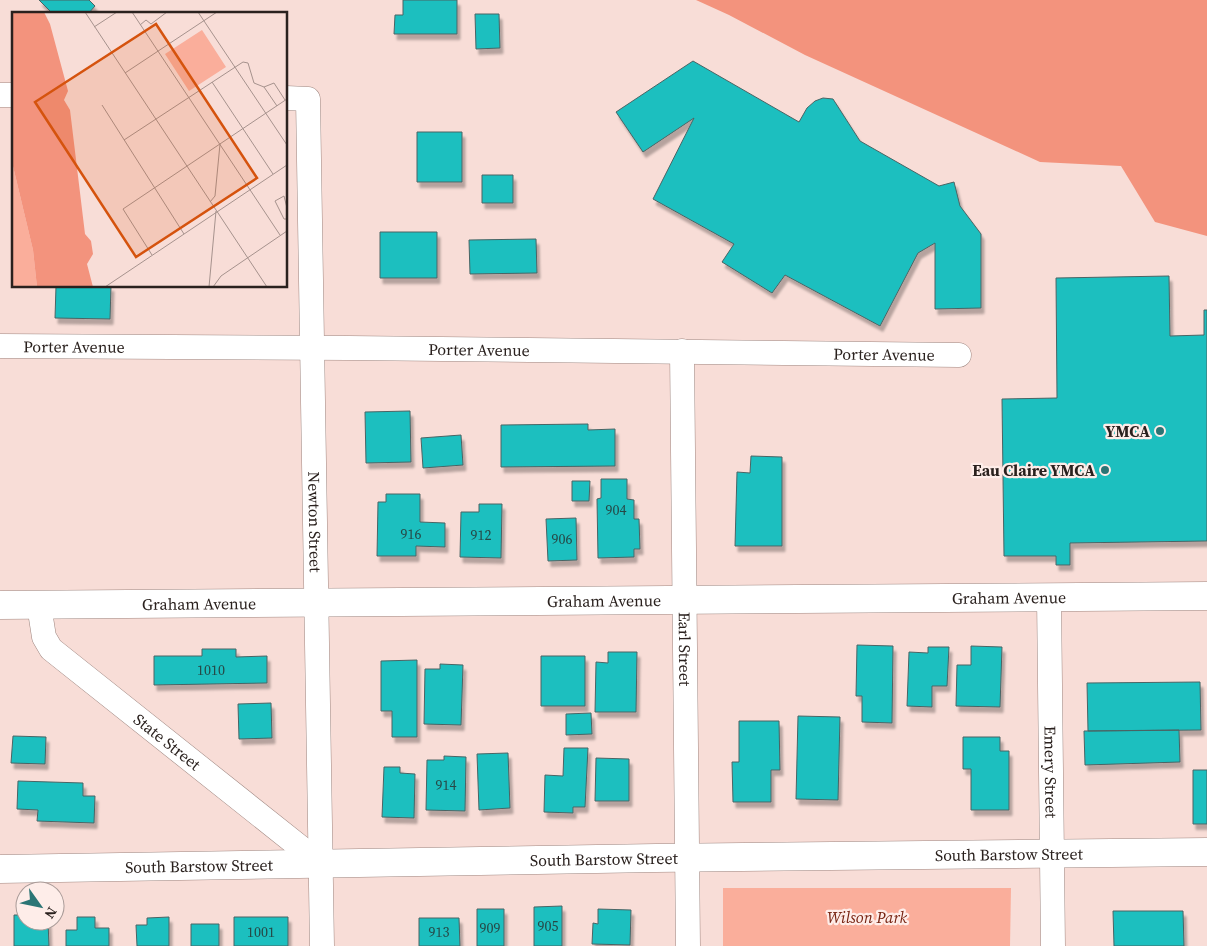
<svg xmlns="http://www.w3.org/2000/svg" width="1207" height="946" font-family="'Source Serif 4',serif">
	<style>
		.green { fill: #faae9b }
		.water { fill: #f3937d }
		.building { fill: #1bbfbf; stroke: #4a6464; filter: url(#shadow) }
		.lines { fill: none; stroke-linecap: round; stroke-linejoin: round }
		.minor-casing { stroke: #9f8781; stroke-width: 25 }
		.tertiary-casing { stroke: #9f8781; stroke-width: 29 }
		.minor { stroke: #fff; stroke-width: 24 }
		.tertiary { stroke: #fff; stroke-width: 28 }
		.poi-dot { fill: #2b7575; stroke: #feede9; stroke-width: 2 }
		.labels { text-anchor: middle; stroke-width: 4.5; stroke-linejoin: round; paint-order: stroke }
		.number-label { font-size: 14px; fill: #264846 }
		.street-label { font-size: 16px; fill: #2a211e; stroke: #feede9 }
		.poi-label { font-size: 16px; font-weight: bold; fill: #2a211e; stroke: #feede9; text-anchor: end }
		.park-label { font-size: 16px; font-style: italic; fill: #772311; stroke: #feede9 }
		.inset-road { fill: none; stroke: #a6928d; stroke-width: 1 }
		.view { fill: #d5530e; fill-opacity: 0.15; stroke: #d5530e; stroke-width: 2.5 }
		.inset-edge { fill: none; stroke: #2a211e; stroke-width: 2.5 }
	</style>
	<defs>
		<filter id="shadow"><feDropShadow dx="3" dy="5.5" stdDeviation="1" flood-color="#0004"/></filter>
	</defs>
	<rect width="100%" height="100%" fill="#f8ddd7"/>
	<path class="green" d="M723,888H1011L1010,946H723Z"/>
	<path class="water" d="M696,0H1207V236L1155,222L1121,166L1040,162L805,55L729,15Z"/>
	<path class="building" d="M39,0H89L95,6L88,14H53Z
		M403,0H457V34H394L395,15H403Z
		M475,14H499L500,48L476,49Z
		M693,61L799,122L807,108L815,101L823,98L833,99L860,141L939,186L954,182L960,206L981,234V308L935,309V243L918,253L880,326L785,275L772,293L722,262L734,244L653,199L694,118L643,152L616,112Z
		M417,132H462V182H417Z
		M482,175H513V203H482Z
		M380,232H437V278H380Z
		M536,239L537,273L470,274L469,240Z
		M1169,276L1170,336L1204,335V310H1207V541L1070,543V565H1056V556H1004L1002,399L1057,398L1056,278Z
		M56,286H111L110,319L55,318Z
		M410,411L411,462L366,463L365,412Z
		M588,424V430L615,429V466L501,467V425Z
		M461,435L463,465L423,468L421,438Z
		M751,456L782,457V546H735L737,472L750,473Z
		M601,479H627V499L634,500V519H639L640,549H634V557L598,558L597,499L601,498Z
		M572,481H590L589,501H572Z
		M386,494H420V522L445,523V547L416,546V556H377L378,502H386Z
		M479,504H502L501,558L460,557L461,512H479Z
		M576,518L577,560L548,561L546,519Z
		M857,645L893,646L892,723L862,722V696H856Z
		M971,646L1002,647L1000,707L956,706L957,665H971Z
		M928,647H949L947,686H932V707L907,706L909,652L928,653Z
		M202,649H236V657L267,656V683L154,685V656H202Z
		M608,652H637L636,712H595L596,662L608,663Z
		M541,656H585V706H541Z
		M417,660V737H392V711H381V661Z
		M440,664L463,665L461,725L424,724L425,669H440Z
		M1200,682L1201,730L1088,731L1087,683Z
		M271,703L272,738L239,739L238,704Z
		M591,713L592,734L566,735V714Z
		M798,716L840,717L838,800L796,799Z
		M739,721H779L780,770H771V802H733L732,762H739Z
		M1179,730L1180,762L1085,765L1084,731Z
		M13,736L46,737L45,764L11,763Z
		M963,737H1000V751H1009V810H971V769H963Z
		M564,748H588L585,807H573V813L544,812L545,775L563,776Z
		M508,753L510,808L479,810L477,754Z
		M444,756L466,757L465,811L426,810L427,760H444Z
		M596,758L629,759V801H595Z
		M384,767H400V773L415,774L414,818L382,817Z
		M1193,770H1207V824H1193Z
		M18,781L83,783V796H95L94,823L37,821L38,810L17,809Z
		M562,906V946H534V907Z
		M477,909H504V946H477Z
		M598,909L631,910L630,945L592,944L593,923L598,924Z
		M1113,911H1183L1184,946H1114Z
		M14,915H25V921H48L49,946H14Z
		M77,917H95V928H109V946H66V930H77Z
		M169,917V946H137L136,925H147V918Z
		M234,917H288V946H234Z
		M419,918H459L460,946H419Z
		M191,924H219V946H191Z"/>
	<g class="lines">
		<defs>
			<g id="minor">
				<path d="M0,95H14"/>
				<path id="s1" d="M286,98L308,99L322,946"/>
				<path id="s2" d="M0,346L349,348L959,355"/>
				<path id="s3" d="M682,351L688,946"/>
				<path id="s4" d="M1049,597L1053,946"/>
				<path id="s5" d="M39,605L44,637L51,649L320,863"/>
			</g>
			<g id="tertiary">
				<path id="s6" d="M0,605L1207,596"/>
				<path id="s7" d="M0,869L656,858L1207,852"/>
			</g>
		</defs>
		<use href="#minor" class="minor-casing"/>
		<use href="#tertiary" class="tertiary-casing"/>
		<use href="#minor" class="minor"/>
		<use href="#tertiary" class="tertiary"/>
	</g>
	<g class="poi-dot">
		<circle cx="1160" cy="431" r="5"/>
		<circle cx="1105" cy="470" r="5"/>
	</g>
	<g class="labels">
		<g class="number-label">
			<text x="616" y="515">904</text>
			<text x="411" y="539">916</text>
			<text x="481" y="540">912</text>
			<text x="562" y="544">906</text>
			<text x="211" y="675">1010</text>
			<text x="446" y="790">914</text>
			<text x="548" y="931">905</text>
			<text x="490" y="933">909</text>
			<text x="261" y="937">1001</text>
			<text x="439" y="937">913</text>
		</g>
		<g class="street-label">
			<text dy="6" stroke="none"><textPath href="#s2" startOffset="74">Porter Avenue</textPath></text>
			<text dy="6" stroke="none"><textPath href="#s2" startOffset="479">Porter Avenue</textPath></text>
			<text dy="6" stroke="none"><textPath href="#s2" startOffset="884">Porter Avenue</textPath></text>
			<text dy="6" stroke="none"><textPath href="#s1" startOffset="445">Newton Street</textPath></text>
			<text dy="6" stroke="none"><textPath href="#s6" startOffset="1009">Graham Avenue</textPath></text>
			<text dy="6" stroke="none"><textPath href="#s6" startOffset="604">Graham Avenue</textPath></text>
			<text dy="6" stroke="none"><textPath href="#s6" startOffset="199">Graham Avenue</textPath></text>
			<text dy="6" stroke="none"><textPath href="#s3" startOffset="298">Earl Street</textPath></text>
			<text dy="6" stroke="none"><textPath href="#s5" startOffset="195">State Street</textPath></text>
			<text dy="6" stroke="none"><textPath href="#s4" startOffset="175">Emery Street</textPath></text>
			<text dy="6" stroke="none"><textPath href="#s7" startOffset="1009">South Barstow Street</textPath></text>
			<text dy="6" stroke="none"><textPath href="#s7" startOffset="604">South Barstow Street</textPath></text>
			<text dy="6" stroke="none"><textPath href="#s7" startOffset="199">South Barstow Street</textPath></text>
		</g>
		<g class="poi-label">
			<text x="1150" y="437">YMCA</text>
			<text x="1095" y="476">Eau Claire YMCA</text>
		</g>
		<g class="park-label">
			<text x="867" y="923">Wilson Park</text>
		</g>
	</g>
	<g transform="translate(12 12)">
		<rect width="275" height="275" fill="#f8ddd7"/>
		<path d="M190,18L214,55L177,79L153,42ZM0,150L21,238L25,275H0Z" fill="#faae9b"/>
		<path d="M0,0H32L38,12L56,79L52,88L58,98L73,222L79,229L81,242L75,252L81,275H25L21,238L0,150Z" fill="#f3937d"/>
		<path class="inset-road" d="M73,0L255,275M120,0L268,223M186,0L275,133M128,13L134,8L139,12L155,0M82,15L105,0M113,61L205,0M200,70L261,162M252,75L262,71L273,88M90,93L172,222M112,128L231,50L236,51L242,71L252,75L265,94M198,190L203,184L208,132M275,196L272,184L263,189L272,207H275M140,243L111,197L275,87M93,275L275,153M197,275L204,199M201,275L209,264L275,219"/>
		<path class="view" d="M144,12L245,166L124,245L23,90Z"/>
		<rect width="275" height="275" class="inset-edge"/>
	</g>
	<g transform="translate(40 906) rotate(123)"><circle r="24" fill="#feede9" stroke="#a99b98"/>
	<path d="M0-4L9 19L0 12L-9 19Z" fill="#2b7575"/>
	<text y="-8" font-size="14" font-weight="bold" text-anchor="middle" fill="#2a211e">N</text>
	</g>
</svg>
